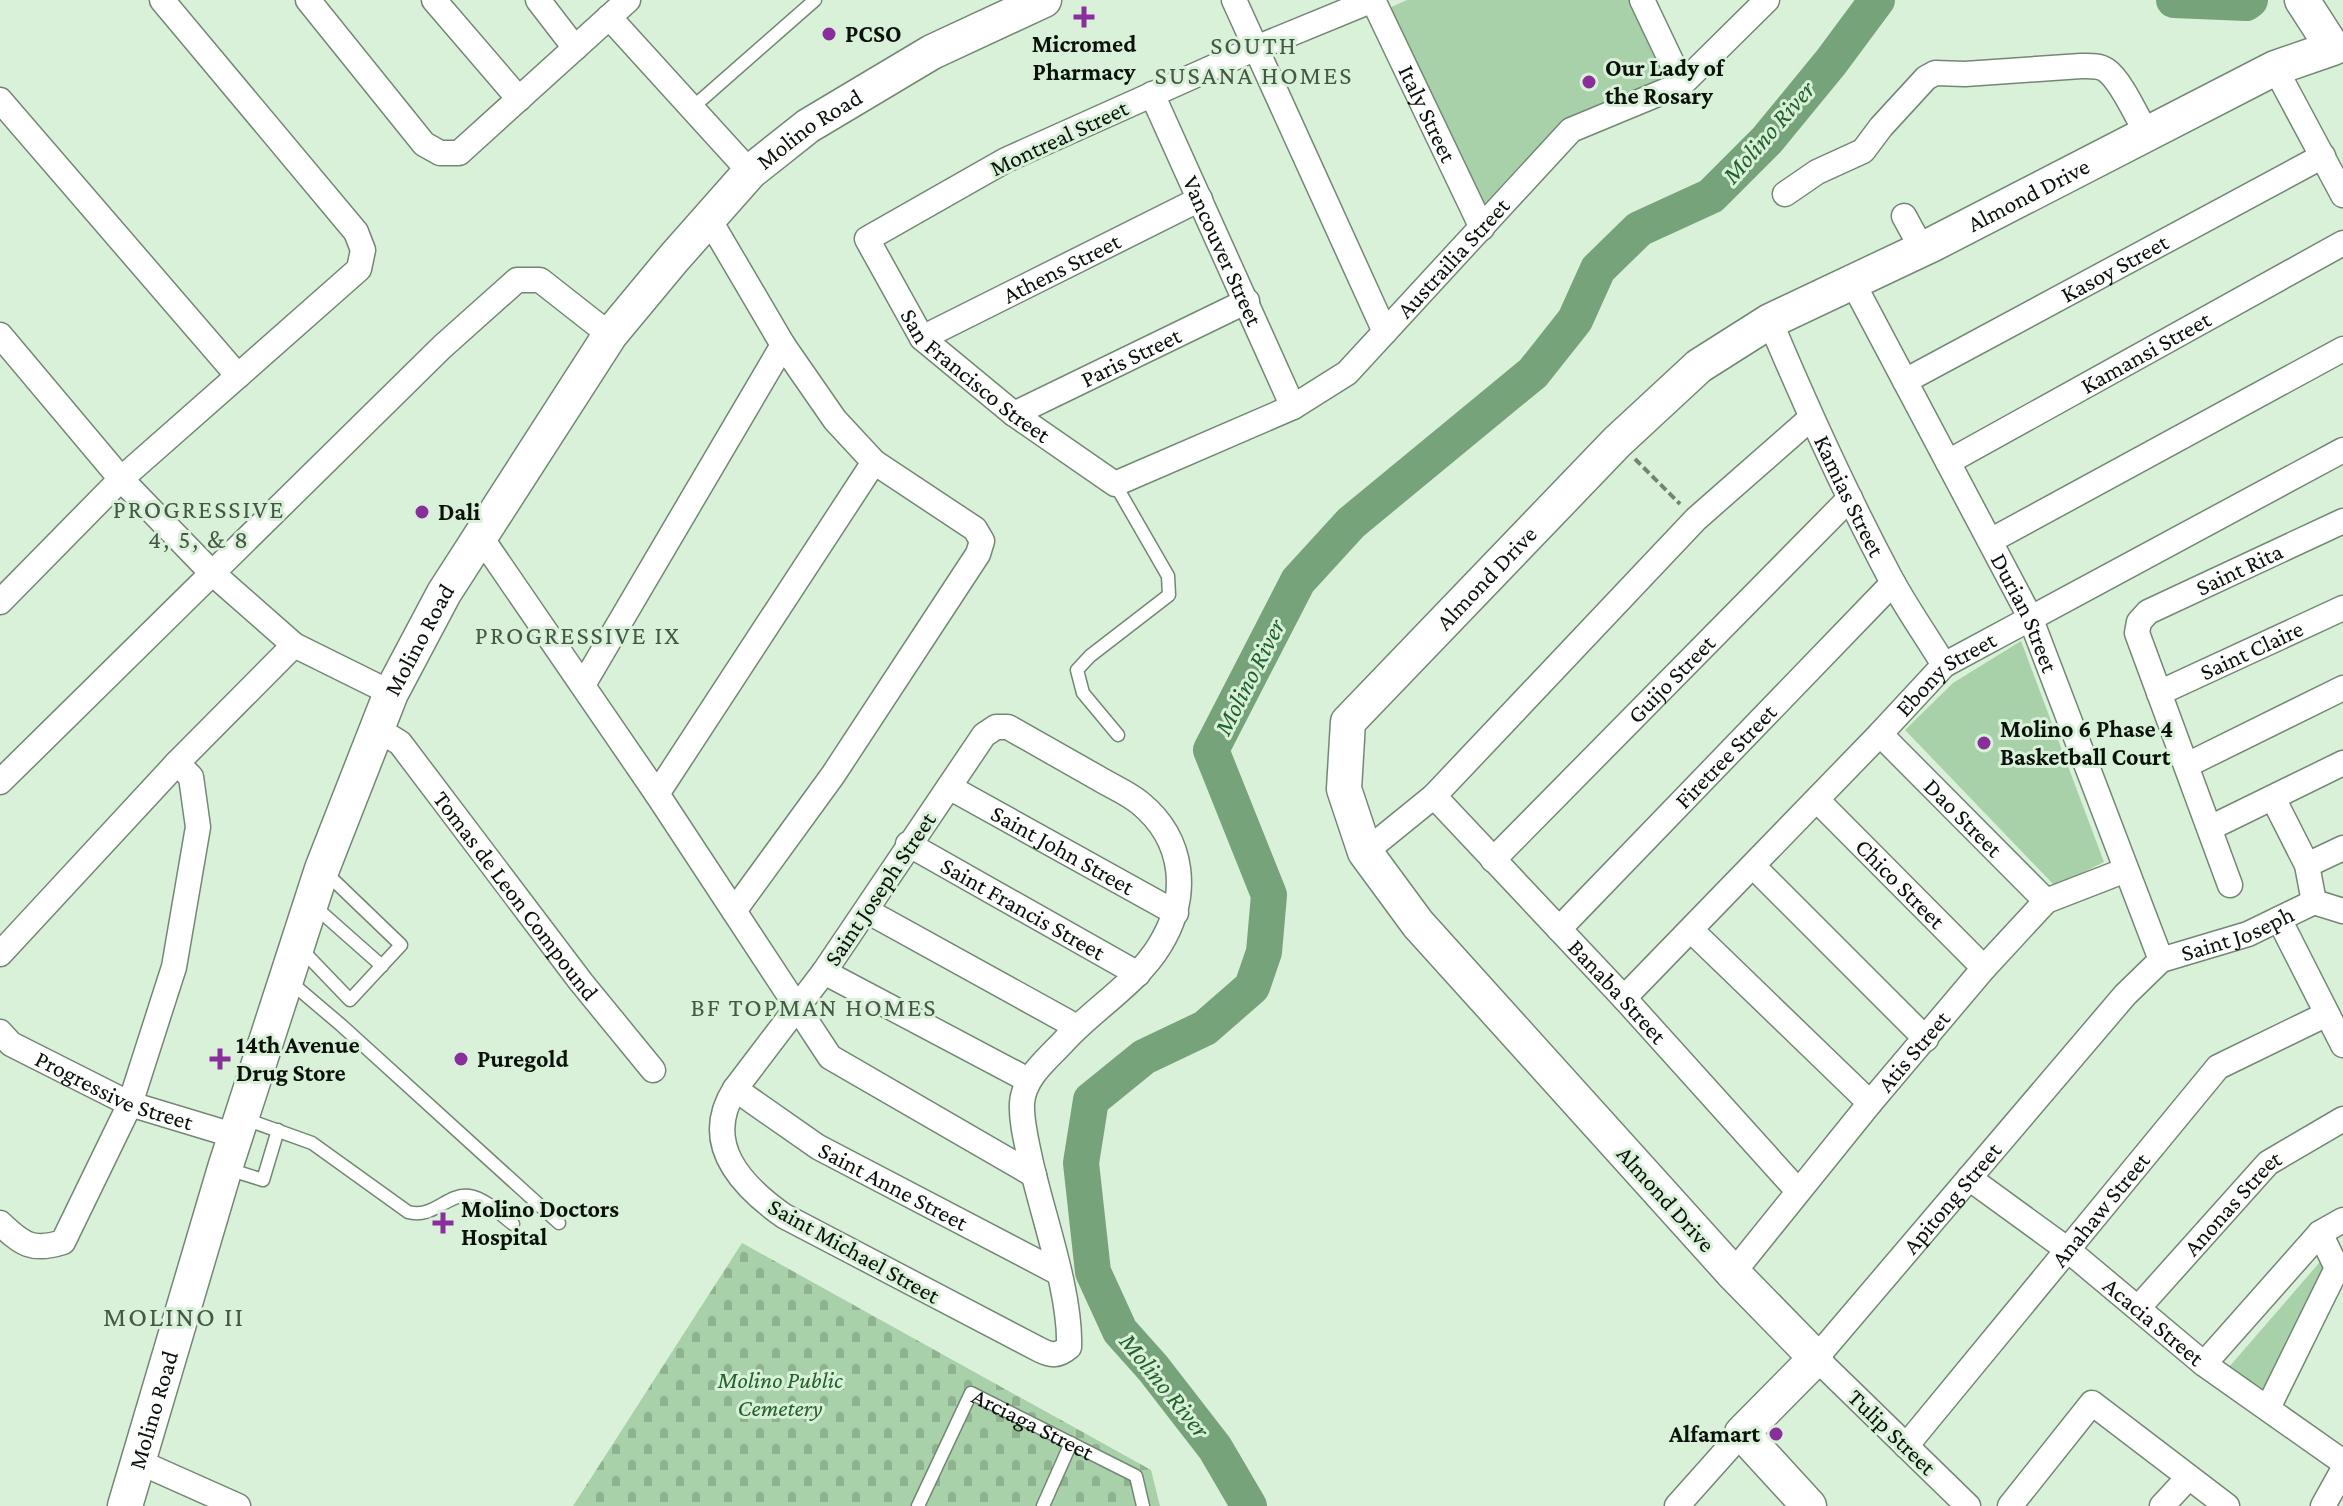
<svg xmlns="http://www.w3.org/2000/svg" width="2343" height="1506" font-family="'Crimson Pro',serif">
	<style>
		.green { fill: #a8d1a9 }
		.cemetery { fill: url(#cemetery-stones) }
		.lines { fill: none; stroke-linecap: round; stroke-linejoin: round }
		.river { stroke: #76a379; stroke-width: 36 }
		.lane-casing { stroke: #738874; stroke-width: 15 }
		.street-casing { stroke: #738874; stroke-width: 27 }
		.secondary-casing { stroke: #738874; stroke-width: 37 }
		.path { stroke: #748374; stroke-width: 4; stroke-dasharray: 8 4; stroke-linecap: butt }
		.lane { stroke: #fff; stroke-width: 12 }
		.street { stroke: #fff; stroke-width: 24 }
		.secondary { stroke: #fff; stroke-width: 34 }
		.poi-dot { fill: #892f9b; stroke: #d9f0d9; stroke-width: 3 }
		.labels { text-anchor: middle; stroke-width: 6; stroke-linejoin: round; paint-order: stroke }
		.poi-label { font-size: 24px; font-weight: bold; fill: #0b120b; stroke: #d9f0d9; text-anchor: start }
		.street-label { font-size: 24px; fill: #0b120b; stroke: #d9f0d9 }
		.park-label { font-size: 24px; font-style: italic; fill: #23622b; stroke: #d9f0d9 }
		.neighbourhood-label { font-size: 26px; letter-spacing: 2px; fill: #455845; stroke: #d9f0d9 }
		.water-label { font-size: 26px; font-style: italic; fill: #21612a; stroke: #d9f0d9 }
		.quarter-label { font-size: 28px; letter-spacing: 2px; fill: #455845; stroke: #d9f0d9 }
	</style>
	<defs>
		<pattern id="cemetery-stones" width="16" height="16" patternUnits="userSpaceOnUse" patternTransform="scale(2)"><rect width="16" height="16" fill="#a8d1a9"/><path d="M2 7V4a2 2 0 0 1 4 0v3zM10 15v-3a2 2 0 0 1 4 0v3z" fill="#8fb290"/></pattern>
	</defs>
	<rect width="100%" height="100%" fill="#d9f0d9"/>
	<path class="green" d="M1407,0H1634L1671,77L1567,122L1478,212L1387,9Z
		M2021,641L2104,862L2055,886L1905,730L1953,683Z
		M2326,1255L2333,1268L2271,1397L2229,1367Z"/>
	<path class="cemetery" d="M742,1243L1151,1470L1160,1506H573Z"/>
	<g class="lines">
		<path class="river" d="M2174,0L2246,3L2250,0
			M1249,1506L1215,1448L1153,1368L1120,1331L1093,1272L1081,1163L1091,1100L1144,1057L1205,1028L1252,987L1264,952L1269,895L1211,750L1298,581L1351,523L1533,373L1575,320L1598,269L1639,229L1711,196L1767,140L1831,62L1877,0"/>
		<defs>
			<g id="lane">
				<path d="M692,108L815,0"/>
				<path d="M1115,484L1168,576L1169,595L1090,656L1077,670L1083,693L1118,735"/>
				<path d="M313,905L382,966"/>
				<path d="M300,948L350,1000L401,945L324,871"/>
				<path d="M288,980L341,1025L559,1223"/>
				<path d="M245,1119L312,1143L408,1212C434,1219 447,1193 469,1196C485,1198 501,1215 513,1224"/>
				<path d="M228,1169L263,1180L278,1130"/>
				<path id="s1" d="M918,1506L971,1393L1136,1476L1143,1506"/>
				<path d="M1043,1506L1071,1443"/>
			</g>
			<g id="street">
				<path d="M308,0L424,144L440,153H459L628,0"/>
				<path d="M434,0L519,99"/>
				<path d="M538,0L575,48"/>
				<path d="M1234,0L1385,332"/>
				<path id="s2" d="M1373,0L1256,48L1006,160L867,239L922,338L1014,414L1115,484L1293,407L1347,373L1571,130L1682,84L1767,0"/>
				<path id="s3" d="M1373,0L1482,228"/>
				<path d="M1642,0L1682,84"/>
				<path d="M609,17L750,172"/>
				<path d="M2275,68L2343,195"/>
				<path id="s4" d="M1152,94L1293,407"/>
				<path d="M0,100L238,376"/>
				<path d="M1785,194L1817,172L1863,151L1881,127L1926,78L1935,73L1965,74L2081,66C2089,66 2099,65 2106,70C2121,80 2137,117 2147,134"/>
				<path d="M1904,216L1922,249"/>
				<path d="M709,219L783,345L835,420L874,462L975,529L982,541L978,554L833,775L734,911"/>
				<path id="s5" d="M1853,283L2030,617L2161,960"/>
				<path id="s6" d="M1770,321C1807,409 1847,497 1892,581C1908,610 1927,637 1944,665"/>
				<path d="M0,335L121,479L211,572L294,645L391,693"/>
				<path id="s7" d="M922,338L1200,199"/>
				<path id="s8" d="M1905,381L2323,156"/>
				<path id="s9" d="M1014,414L1247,301"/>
				<path id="s10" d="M1948,462L2343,243"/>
				<path d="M480,536L657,794L830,1057L1034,1175"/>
				<path d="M1990,541L2343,349"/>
				<path d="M0,602L121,479L359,269L363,250L356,232L162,0"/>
				<path d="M583,685L783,345"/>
				<path id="s11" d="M2159,693L2343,608"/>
				<path d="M996,727H1008C1038,744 1068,761 1098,778C1111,786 1128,793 1140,803C1185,840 1190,896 1160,945C1137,983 1096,1007 1066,1039C1049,1058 1024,1076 1022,1103C1021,1122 1027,1144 1031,1163C1043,1217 1071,1293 1069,1347C1058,1356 1052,1356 1040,1350L784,1216C740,1185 701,1143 735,1089L824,972L984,735Z"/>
				<path id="s12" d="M376,728L400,743L581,982L653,1070"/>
				<path id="s13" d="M1880,734L2046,901"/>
				<path d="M2187,765L2343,688"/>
				<path d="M0,782L442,347L517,280H540L610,335"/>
				<path id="s14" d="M949,787L1176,913"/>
				<path d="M657,794L874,462"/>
				<path id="s15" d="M1434,796L1624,998L1798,1191"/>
				<path d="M2273,798L2307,865L2314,902"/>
				<path id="s16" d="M1817,800L1984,968"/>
				<path d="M2210,828L2343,763"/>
				<path id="s17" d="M908,844L1138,974"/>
				<path d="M1365,852L1434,796L1696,519L1811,418"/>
				<path id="s18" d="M1493,860L1850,498"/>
				<path d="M2307,865L2343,848"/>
				<path d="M1753,866L1926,1039"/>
				<path id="s19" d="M2230,885L2137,633L2139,622L2148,612L2343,521"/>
				<path d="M867,911L1077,1027"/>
				<path d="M2279,919L2343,1045"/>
				<path id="s20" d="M1559,929L1893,583"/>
				<path d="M1691,930L1870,1103"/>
				<path d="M0,954L177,763L294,645"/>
				<path d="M824,972L1028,1080"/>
				<path id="s21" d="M1624,998L1880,734L1944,665L2343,450"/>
				<path id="s22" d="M0,1032L11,1044L130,1104L236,1136"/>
				<path id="s23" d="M735,1089L818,1147L1059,1273"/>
				<path id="s24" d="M1969,1178L2068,1250L2204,1364L2343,1462"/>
				<path d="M0,1223C22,1244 32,1252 63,1242L130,1104L174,967L198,827L191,777L177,763"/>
				<path id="s25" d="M1733,1273L1870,1103L1984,968L2046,901L2126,870"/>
				<path id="s26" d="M2139,1307L2268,1163L2343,1119"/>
				<path d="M2204,1364L2320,1233L2343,1220"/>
				<path d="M2268,1408L2337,1268L2320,1233"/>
				<path id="s27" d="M1906,1446L2218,1067L2327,1014"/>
				<path d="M137,1461L238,1506"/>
				<path d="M1677,1506L1742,1433"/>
				<path id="s28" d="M1968,1506L1816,1358L2125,995L2161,960L2248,934L2314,902L2343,911"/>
				<path d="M2010,1506L2092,1403L2227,1506"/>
				<path d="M2162,1506L2188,1478"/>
				<path d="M2323,1506L2343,1470"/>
			</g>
			<g id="secondary">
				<path id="s29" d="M125,1506L225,1168L322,869L391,693L444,593L610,335L674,258L750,172L808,126L932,52L1044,0"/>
				<path id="s30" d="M1809,1506L1742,1433L1816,1358L1733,1273L1418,924L1365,852L1344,789L1348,722L1617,442L1699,366L1770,321L1931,245L2275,68L2333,48L2302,0"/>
			</g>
		</defs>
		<use href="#lane" class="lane-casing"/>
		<use href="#street" class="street-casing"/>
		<use href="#secondary" class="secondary-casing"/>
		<path class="path" d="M1635,459L1680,504"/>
		<use href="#lane" class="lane"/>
		<use href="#street" class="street"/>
		<use href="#secondary" class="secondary"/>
	</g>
	<g class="poi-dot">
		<path d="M1080 5h8v8h8v8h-8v8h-8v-8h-8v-8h8z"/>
		<circle cx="829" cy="34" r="8"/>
		<circle cx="1589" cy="82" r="8"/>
		<circle cx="422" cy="512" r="8"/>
		<circle cx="1984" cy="743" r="8"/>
		<path d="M216 1047h8v8h8v8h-8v8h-8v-8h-8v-8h8z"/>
		<circle cx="461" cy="1059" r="8"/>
		<path d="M439 1211h8v8h8v8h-8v8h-8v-8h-8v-8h8z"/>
		<circle cx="1776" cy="1434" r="8"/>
	</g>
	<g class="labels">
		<g class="poi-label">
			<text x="845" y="42">PCSO</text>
			<text x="1084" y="52" text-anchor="middle">Micromed<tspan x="1084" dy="28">Pharmacy</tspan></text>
			<text x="1605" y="76">Our Lady of<tspan x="1605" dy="28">the Rosary</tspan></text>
			<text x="438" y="520">Dali</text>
			<text x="2000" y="737">Molino 6 Phase 4<tspan x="2000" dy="28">Basketball Court</tspan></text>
			<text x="236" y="1053">14th Avenue<tspan x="236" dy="28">Drug Store</tspan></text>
			<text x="477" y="1067">Puregold</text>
			<text x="461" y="1217">Molino Doctors<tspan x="461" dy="28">Hospital</tspan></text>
			<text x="1760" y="1442" text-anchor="end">Alfamart</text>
		</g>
		<g class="street-label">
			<text dy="8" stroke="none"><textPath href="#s3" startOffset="126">Italy Street</textPath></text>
			<text dy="8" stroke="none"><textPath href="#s29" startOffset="1564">Molino Road</textPath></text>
			<text transform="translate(1059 138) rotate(-25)" y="8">Montreal Street</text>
			<text dy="8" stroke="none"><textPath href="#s30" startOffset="1888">Almond Drive</textPath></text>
			<text dy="8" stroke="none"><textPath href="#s4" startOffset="172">Vancouver Street</textPath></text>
			<text dy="8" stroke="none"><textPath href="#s2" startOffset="1330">Austrailia Street</textPath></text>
			<text dy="8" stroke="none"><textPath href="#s7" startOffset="156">Athens Street</textPath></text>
			<text dy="8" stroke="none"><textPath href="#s8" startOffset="238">Kasoy Street</textPath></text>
			<text dy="8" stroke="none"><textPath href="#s10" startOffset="226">Kamansi Street</textPath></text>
			<text dy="8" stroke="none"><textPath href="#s9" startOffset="130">Paris Street</textPath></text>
			<text dy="8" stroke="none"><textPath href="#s2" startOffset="738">San Francisco Street</textPath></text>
			<text dy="8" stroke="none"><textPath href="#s6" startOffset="192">Kamias Street</textPath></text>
			<text dy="8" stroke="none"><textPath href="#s19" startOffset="394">Saint Rita</textPath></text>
			<text dy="8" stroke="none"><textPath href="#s30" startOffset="1216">Almond Drive</textPath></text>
			<text dy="8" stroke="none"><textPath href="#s5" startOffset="372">Durian Street</textPath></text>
			<text dy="8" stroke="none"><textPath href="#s29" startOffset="916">Molino Road</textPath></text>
			<text dy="8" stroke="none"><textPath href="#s11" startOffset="102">Saint Claire</textPath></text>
			<text dy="8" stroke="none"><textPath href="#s21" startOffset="458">Ebony Street</textPath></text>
			<text dy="8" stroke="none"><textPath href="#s18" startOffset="254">Guijo Street</textPath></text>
			<text dy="8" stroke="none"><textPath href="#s20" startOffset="240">Firetree Street</textPath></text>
			<text dy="8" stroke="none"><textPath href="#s13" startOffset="118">Dao Street</textPath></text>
			<text dy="8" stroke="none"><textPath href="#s14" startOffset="130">Saint John Street</textPath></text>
			<text dy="8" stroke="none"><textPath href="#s16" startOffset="118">Chico Street</textPath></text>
			<text transform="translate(880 889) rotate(-56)" y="8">Saint Joseph Street</text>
			<text dy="8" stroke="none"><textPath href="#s12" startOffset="220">Tomas de Leon Compound</textPath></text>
			<text dy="8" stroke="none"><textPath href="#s17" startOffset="132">Saint Francis Street</textPath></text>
			<text dy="8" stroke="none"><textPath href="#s28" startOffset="820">Saint Joseph</textPath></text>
			<text dy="8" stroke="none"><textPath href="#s15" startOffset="268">Banaba Street</textPath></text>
			<text dy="8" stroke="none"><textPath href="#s25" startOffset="286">Atis Street</textPath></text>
			<text dy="8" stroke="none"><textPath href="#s22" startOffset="130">Progressive Street</textPath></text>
			<text dy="8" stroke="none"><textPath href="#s23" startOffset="186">Saint Anne Street</textPath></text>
			<text dy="8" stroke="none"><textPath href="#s28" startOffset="422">Apitong Street</textPath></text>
			<text transform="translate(1666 1199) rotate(48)" y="8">Almond Drive</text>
			<text dy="8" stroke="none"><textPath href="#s26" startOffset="140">Anonas Street</textPath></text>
			<text dy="8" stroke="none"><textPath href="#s27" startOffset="306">Anahaw Street</textPath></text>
			<text transform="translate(854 1251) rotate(29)" y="8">Saint Michael Street</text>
			<text dy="8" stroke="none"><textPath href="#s24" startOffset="234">Acacia Street</textPath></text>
			<text dy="8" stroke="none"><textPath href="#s29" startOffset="100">Molino Road</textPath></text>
			<text dy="8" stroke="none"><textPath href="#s1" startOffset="194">Arciaga Street</textPath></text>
			<text transform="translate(1892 1432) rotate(44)" y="8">Tulip Street</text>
		</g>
		<g class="park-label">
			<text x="780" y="1388">Molino Public<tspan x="780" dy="28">Cemetery</tspan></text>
		</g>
		<g class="neighbourhood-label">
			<text x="1254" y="54">SOUTH<tspan x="1254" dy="30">SUSANA HOMES</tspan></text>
			<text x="199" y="518">PROGRESSIVE<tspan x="199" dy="30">4, 5, &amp; 8</tspan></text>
			<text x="578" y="644">PROGRESSIVE IX</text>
			<text x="814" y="1016">BF TOPMAN HOMES</text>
		</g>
		<g class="water-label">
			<text transform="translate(1768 132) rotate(-49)" y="9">Molino River</text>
			<text transform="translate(1249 677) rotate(-63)" y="9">Molino River</text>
			<text transform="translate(1165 1385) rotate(51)" y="9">Molino River</text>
		</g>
		<g class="quarter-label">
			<text x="174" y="1326">MOLINO II</text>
		</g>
	</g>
</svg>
